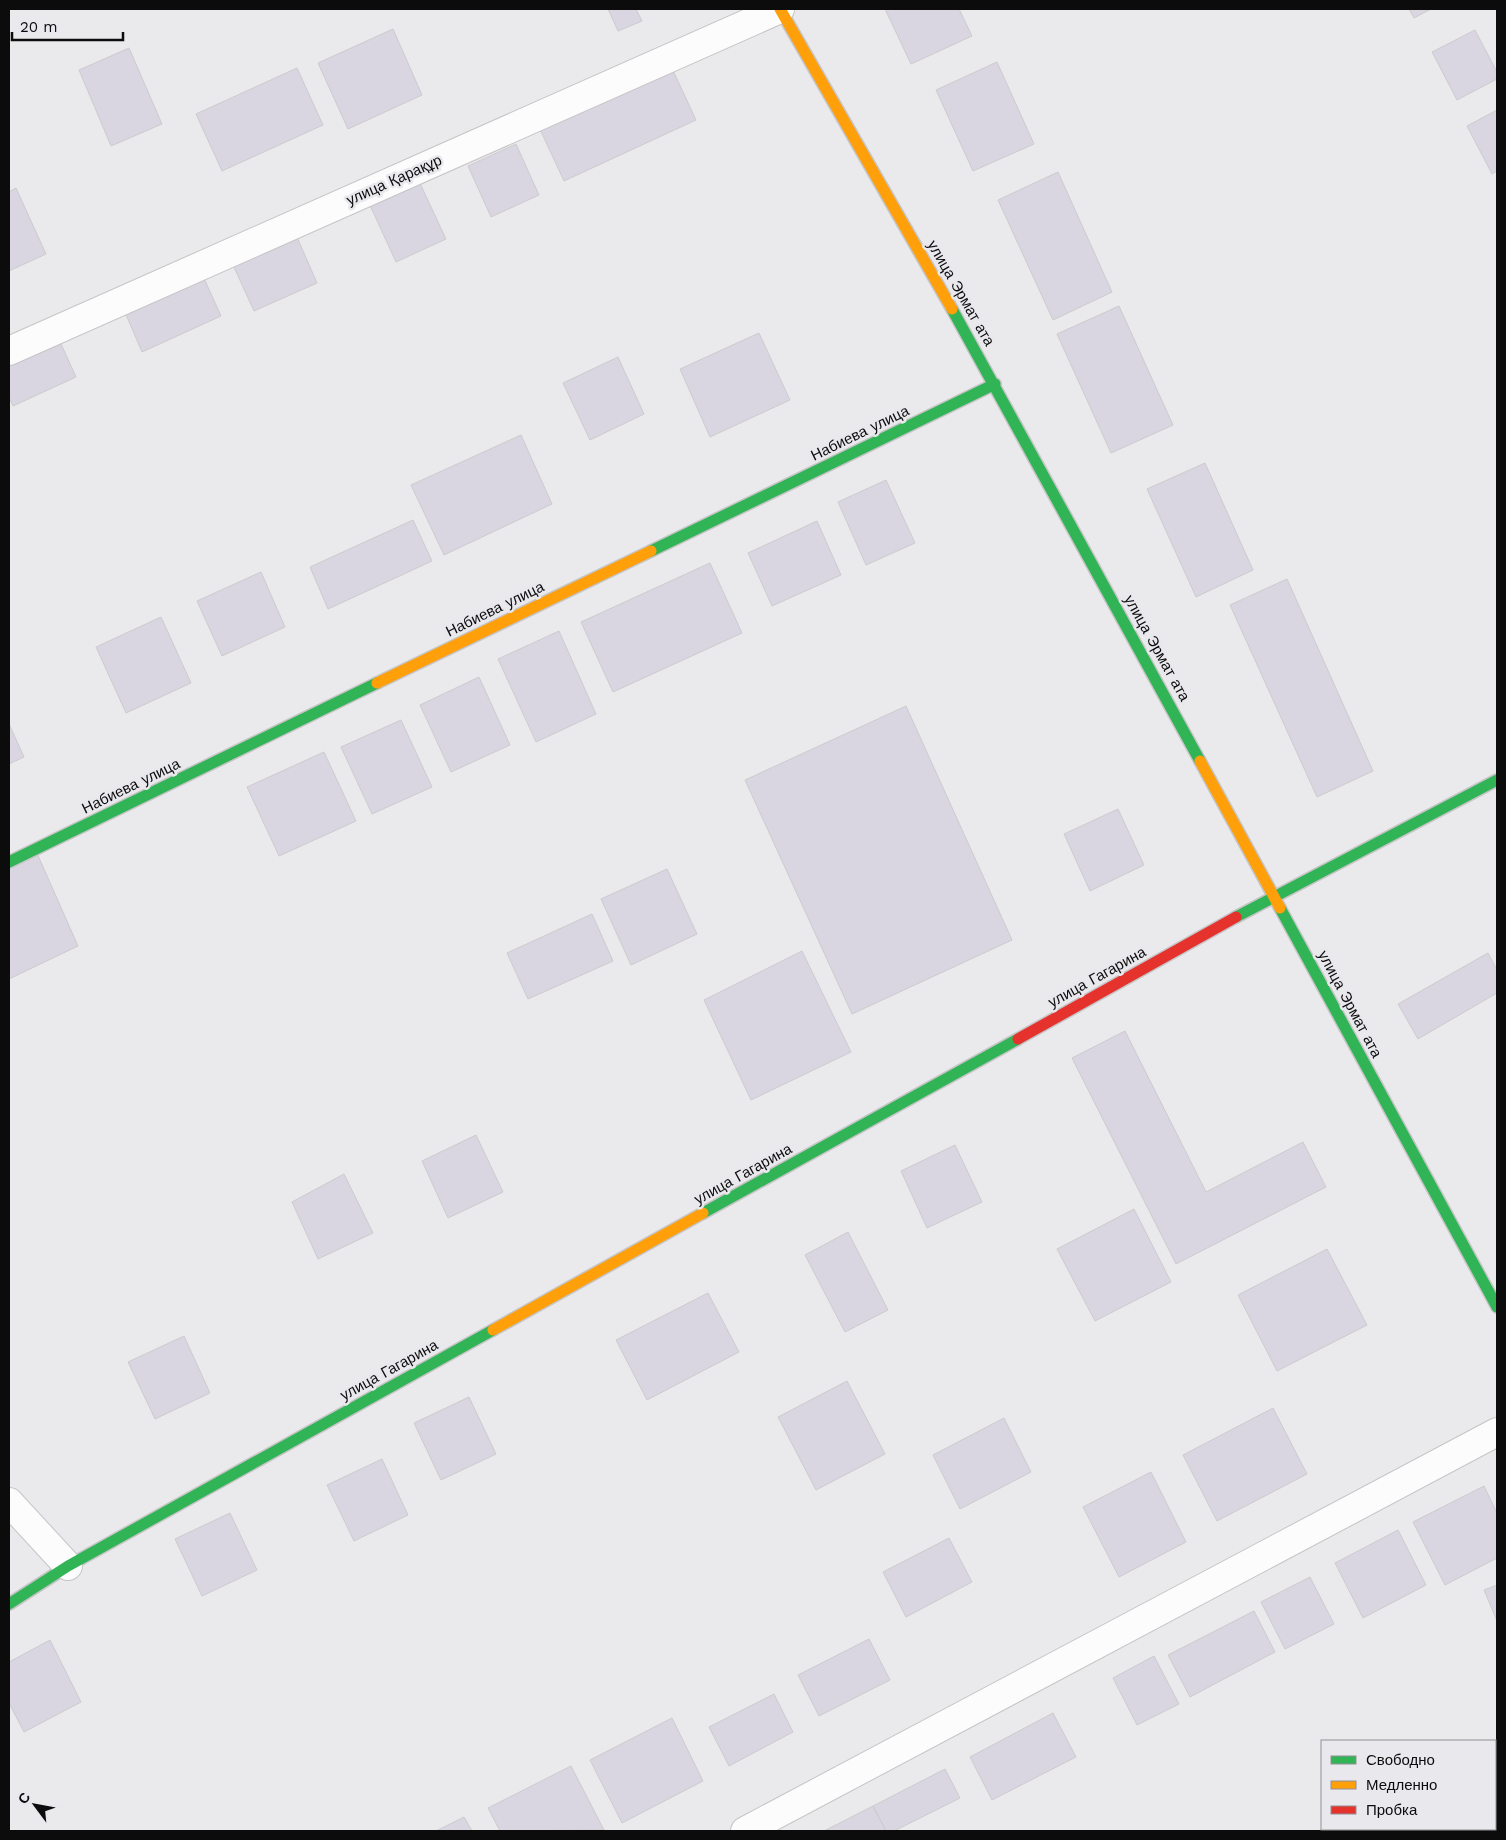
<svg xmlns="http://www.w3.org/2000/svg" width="1506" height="1840" font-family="'Work Sans',sans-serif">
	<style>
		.building { fill: #d9d5e1; stroke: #cccbcd }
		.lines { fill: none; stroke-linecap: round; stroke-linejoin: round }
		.street-casing { stroke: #c5c4c6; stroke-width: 30 }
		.fast-casing { stroke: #c5c4c6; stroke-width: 14 }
		.slow-casing { stroke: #c5c4c6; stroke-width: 14 }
		.jam-casing { stroke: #c5c4c6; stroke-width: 14 }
		.street { stroke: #fcfcfc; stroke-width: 28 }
		.fast { stroke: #30b455; stroke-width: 11 }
		.slow { stroke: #ff9f0a; stroke-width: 11 }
		.jam { stroke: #e5322d; stroke-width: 11 }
		.labels { text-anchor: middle; stroke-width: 5; stroke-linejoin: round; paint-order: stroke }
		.street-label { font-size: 15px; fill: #0c0c0d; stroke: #e9e8ec }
	</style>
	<rect width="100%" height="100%" fill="#eae9eb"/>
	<path class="building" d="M608,9H636L642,21L618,31Z
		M885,9H959L972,36L911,64Z
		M1409,9H1431L1414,18Z
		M393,29L422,95L348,129L318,63Z
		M1475,30L1497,72V79L1457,100L1432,52Z
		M129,48L162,124L111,146L79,70Z
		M997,62L1034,144L973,171L936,90Z
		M670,64L696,120L564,181L538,125Z
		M297,68L323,125L222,171L196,114Z
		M1497,110V171L1492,174L1467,126Z
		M516,144L539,195L491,217L468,166Z
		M1058,172L1112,292L1053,320L998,200Z
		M418,179L446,239L396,262L368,201Z
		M16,188L46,254L9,271V192Z
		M297,237L317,283L254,311L233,265Z
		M202,274L221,316L142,352L124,310Z
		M1119,306L1173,425L1111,453L1057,334Z
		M56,333L76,377L13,406L9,397V354Z
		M759,333L790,400L710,437L680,369Z
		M618,357L644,414L590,440L563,383Z
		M521,435L552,504L444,555L411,485Z
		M1205,463L1253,570L1196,597L1147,489Z
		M886,480L915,543L866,565L838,502Z
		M413,520L432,561L328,609L310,567Z
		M817,521L841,575L772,606L748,553Z
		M710,563L742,633L613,692L581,622Z
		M261,572L285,627L222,656L197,601Z
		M1287,579L1373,771L1317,797L1230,605Z
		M161,617L191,683L126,713L96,647Z
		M559,631L596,714L536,742L498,659Z
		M479,677L510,745L451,772L420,705Z
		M906,706L1012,940L852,1014L745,780Z
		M401,720L432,787L372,814L341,747Z
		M9,724L24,757L9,764Z
		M324,752L356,821L279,856L247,787Z
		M1118,809L1144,865L1090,891L1064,834Z
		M36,851L78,946L9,979V864Z
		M667,869L697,934L631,965L601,899Z
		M592,914L613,961L528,999L507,953Z
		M802,951L851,1052L751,1100L704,1000Z
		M1488,953L1497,970V993L1418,1039L1398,1004Z
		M1125,1031L1206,1192L1303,1142L1326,1187L1176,1264L1072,1058Z
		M476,1135L503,1192L448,1218L422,1161Z
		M955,1145L982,1202L927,1228L901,1171Z
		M344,1174L373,1233L318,1259L292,1202Z
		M1134,1209L1171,1282L1095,1321L1057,1249Z
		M848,1232L888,1310L845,1332L805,1255Z
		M1327,1249L1367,1325L1277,1371L1238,1295Z
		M708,1293L739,1352L647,1400L616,1340Z
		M184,1336L210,1393L155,1419L128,1362Z
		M847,1381L885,1454L816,1490L778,1417Z
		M469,1397L496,1454L441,1480L414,1423Z
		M1273,1408L1307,1474L1217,1521L1183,1455Z
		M1004,1418L1031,1472L960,1509L933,1455Z
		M382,1459L408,1515L354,1541L327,1485Z
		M1151,1472L1186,1542L1119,1577L1083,1507Z
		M1484,1486L1497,1513V1558L1445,1585L1413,1522Z
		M230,1513L257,1570L202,1596L175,1539Z
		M1398,1530L1426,1585L1363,1618L1335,1563Z
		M949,1538L972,1582L906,1617L883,1572Z
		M1310,1577L1334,1624L1285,1649L1261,1602Z
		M1497,1585V1621L1484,1590Z
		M1254,1611L1275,1652L1190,1697L1168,1655Z
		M869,1639L890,1680L819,1716L798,1675Z
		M50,1640L81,1702L24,1732L9,1703V1662Z
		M1154,1656L1179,1704L1137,1725L1113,1678Z
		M774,1694L793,1732L729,1766L709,1727Z
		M1053,1713L1076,1757L992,1800L970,1757Z
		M672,1718L703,1781L622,1823L590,1760Z
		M571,1766L604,1830L500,1831L488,1808Z
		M945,1769L960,1798L894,1831H886L873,1806Z
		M873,1806L886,1831H824Z
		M464,1817L472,1831H436Z"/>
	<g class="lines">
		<defs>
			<path id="street" d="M9,351L780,9
				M9,1502L68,1566
				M745,1831L1497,1432"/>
			<path id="fast" d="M952,309L1200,761
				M651,551L995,384
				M9,862L377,683
				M1280,908L1497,1307
				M1236,917L1497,780
				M703,1213L1018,1039
				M9,1604L68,1566L493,1330"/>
			<path id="slow" d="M780,9L952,309
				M377,683L651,551
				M1200,761L1280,908
				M493,1330L703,1213"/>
			<path id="jam" d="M1018,1039L1236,917"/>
		</defs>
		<use href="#street" class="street-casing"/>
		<use href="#fast" class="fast-casing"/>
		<use href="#slow" class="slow-casing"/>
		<use href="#jam" class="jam-casing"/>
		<use href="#street" class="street"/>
		<use href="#fast" class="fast"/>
		<use href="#slow" class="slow"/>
		<use href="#jam" class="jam"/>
	</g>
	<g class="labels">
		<g class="street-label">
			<text transform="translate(394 180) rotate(-24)" y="5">улица Қарақұр</text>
			<text transform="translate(961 293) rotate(60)" y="5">улица Эрмат ата</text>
			<text transform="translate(860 433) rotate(-26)" y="5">Набиева улица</text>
			<text transform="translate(495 609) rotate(-26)" y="5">Набиева улица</text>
			<text transform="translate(1157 648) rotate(61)" y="5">улица Эрмат ата</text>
			<text transform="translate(131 786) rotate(-26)" y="5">Набиева улица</text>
			<text transform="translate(1097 977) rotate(-29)" y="5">улица Гагарина</text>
			<text transform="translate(1350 1004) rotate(62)" y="5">улица Эрмат ата</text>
			<text transform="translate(743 1174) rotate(-29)" y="5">улица Гагарина</text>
			<text transform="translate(389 1370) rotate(-29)" y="5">улица Гагарина</text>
		</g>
	</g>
	<rect width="1506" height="1840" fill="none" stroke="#0c0c0d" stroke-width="20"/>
	<rect x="1321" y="1740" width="175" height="90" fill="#e9e8ec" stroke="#919093"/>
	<rect x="1331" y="1756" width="25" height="8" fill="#30b455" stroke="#919093"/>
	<text x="1366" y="1765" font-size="15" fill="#0c0c0d">Свободно</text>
	<rect x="1331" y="1781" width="25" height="8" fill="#ff9f0a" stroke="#919093"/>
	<text x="1366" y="1790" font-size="15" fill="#0c0c0d">Медленно</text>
	<rect x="1331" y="1806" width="25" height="8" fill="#e5322d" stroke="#919093"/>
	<text x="1366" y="1815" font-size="15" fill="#0c0c0d">Пробка</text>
	<g transform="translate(35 1805) rotate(302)" stroke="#e9e8ec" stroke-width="4" paint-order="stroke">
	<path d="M0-4L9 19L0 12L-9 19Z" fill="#0c0c0d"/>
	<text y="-8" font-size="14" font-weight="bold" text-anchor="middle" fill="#0c0c0d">С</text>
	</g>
	<path d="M12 32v8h111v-8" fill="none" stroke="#0c0c0d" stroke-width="2.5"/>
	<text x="20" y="32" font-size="15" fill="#0c0c0d" stroke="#e9e8ec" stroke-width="4" paint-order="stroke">20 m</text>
</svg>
